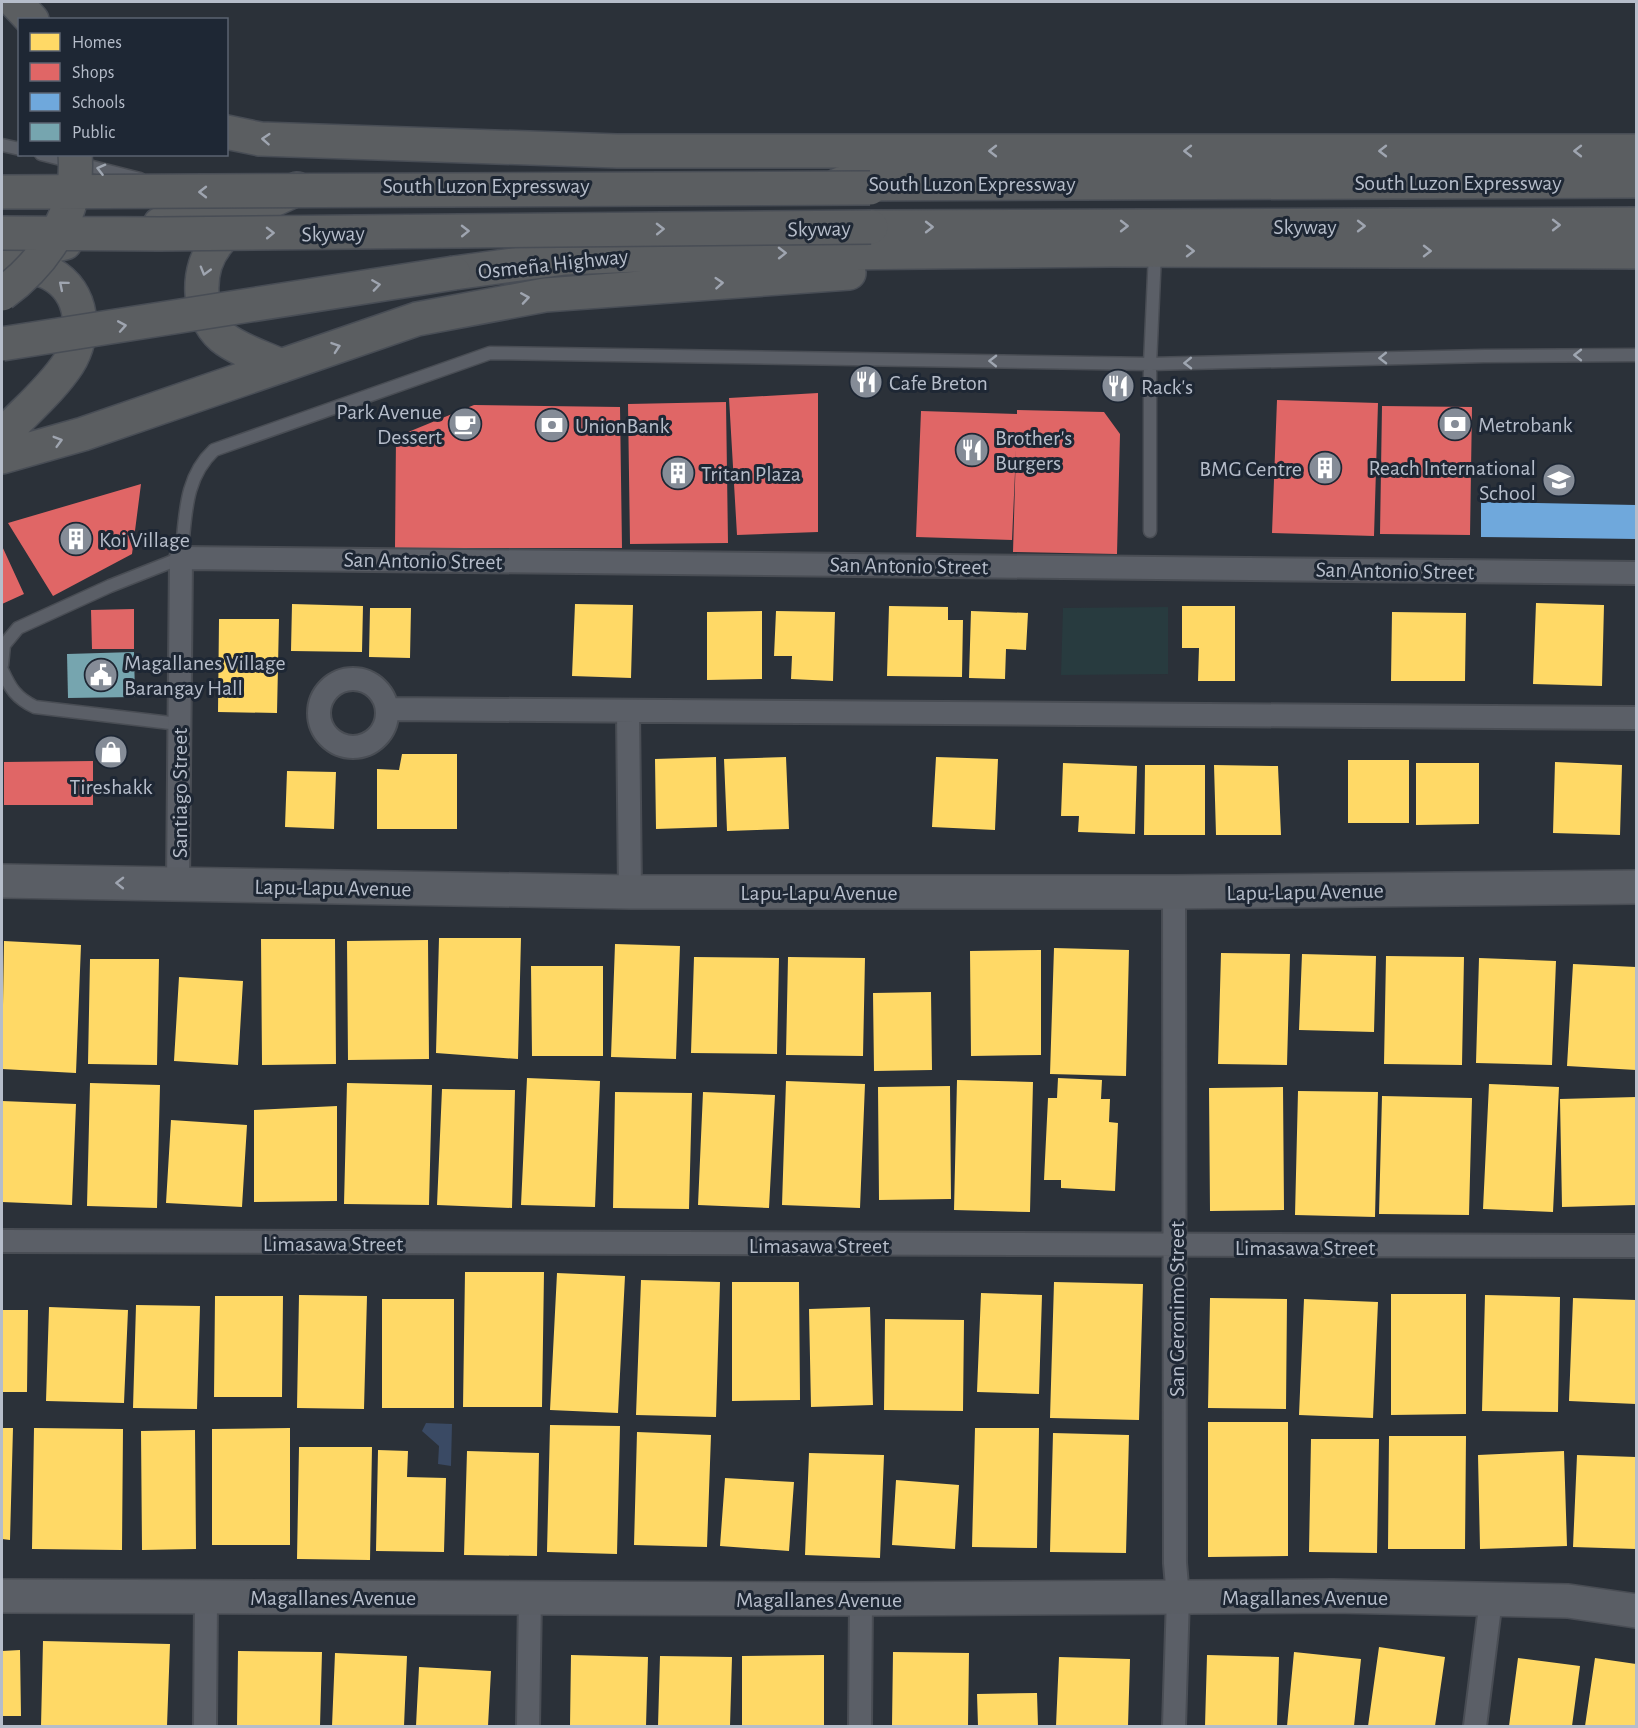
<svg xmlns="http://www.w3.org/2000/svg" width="1638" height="1728" font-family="'Alegreya Sans',sans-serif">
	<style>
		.green { fill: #283b3f }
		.water { fill: #3a4a64 }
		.homes { fill: #ffd966 }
		.shops { fill: #e06666 }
		.schools { fill: #6fa8dc }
		.public { fill: #76a5af }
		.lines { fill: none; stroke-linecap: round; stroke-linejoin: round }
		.lane-casing { stroke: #494d54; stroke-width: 15 }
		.street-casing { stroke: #494d54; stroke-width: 26 }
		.secondary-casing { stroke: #494d54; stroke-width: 36 }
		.highway-casing { stroke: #484d55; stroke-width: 36 }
		.lane { stroke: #5b5f67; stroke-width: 12 }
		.street { stroke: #5b5f67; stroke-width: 22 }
		.secondary { stroke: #5a5e65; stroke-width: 33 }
		.highway { stroke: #5b5e61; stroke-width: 33 }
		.highway-bridge-casing { stroke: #484d55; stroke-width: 36; stroke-linecap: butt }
		.highway-bridge { stroke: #5b5e61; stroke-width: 33 }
		.oneway { stroke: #9fa5b0 }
		.oneway2 { stroke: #9fa6b1 }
		.oneway3 { stroke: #9fa5b1 }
		.labels { text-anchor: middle; stroke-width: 6; stroke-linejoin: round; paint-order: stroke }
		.street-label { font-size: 22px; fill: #b6bdca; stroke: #1e2734 }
		.poi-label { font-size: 22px; fill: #b6bdca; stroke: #1e2734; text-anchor: start }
	</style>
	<rect width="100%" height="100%" fill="#2b3139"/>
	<path class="green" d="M1168,607V674L1061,675L1063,608Z"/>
	<path class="water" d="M426,1423L452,1424L451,1466L438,1464L439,1446L422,1431Z"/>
	<path class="homes" d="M1536,603L1604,605L1602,686L1533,684Z
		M292,604L363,606L362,652L291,651Z
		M575,604L633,605L631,678L572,676Z
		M889,606L948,607V620H963L962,677L887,676Z
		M1182,606H1235V681H1198L1199,648H1182Z
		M370,608H411L410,658L369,657Z
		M762,611V679L707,680V612Z
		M776,611L835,612L833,681L791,679L792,656H774Z
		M971,611L1028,613L1026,650L1006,649L1005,679L969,678Z
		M1392,612L1466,613L1465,681H1391Z
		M219,619H279L277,713L218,712Z
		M402,754H457V829H377V769L399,770Z
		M716,757L717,827L656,829L655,759Z
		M786,757L789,829L727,831L724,759Z
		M936,757L998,759L995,830L932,827Z
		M1348,760H1409V823H1348Z
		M1555,762L1622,765L1620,835L1553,833Z
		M1063,763L1137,766L1135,834L1078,832L1079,816H1061Z
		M1416,763H1479V824L1416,825Z
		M1145,765H1205V835H1144Z
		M1214,765L1278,766L1281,835H1216Z
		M287,771L336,772L334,829L285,827Z
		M439,938H521L518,1059L436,1053Z
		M261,939H335L336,1064L262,1065Z
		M428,940L429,1059L348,1060L347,941Z
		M4,941L81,945L76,1073L2,1069Z
		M615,944L680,946L676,1059L611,1057Z
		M1054,948L1129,950L1126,1076L1050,1074Z
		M1041,950V1055L971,1056L970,951Z
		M1221,953L1290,954L1287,1065L1218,1064Z
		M1302,954L1376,956L1374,1032L1299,1030Z
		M1386,956L1464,957L1462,1065L1384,1064Z
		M694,957L779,958L777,1054L691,1053Z
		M788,957L865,958L863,1056L786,1055Z
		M1479,958L1556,961L1552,1065L1476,1063Z
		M90,959H159L157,1065L88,1064Z
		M1573,964L1636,967V1070L1567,1066Z
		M531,966H603V1056H532Z
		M179,977L243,981L238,1065L174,1061Z
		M931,992L932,1070L874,1071L873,993Z
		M527,1078L600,1081L595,1207L521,1205Z
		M1058,1078L1102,1080L1101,1099H1110L1109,1122L1118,1123L1115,1191L1061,1188V1180H1044L1048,1098H1057Z
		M957,1080L1033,1082L1030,1212L954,1210Z
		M786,1081L865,1084L860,1208L782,1205Z
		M90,1083L160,1085L157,1208L87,1206Z
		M347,1083L432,1085L429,1205L344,1204Z
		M1489,1084L1559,1087L1553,1212L1483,1209Z
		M950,1086L951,1199L879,1200L878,1087Z
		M1283,1087L1284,1210L1210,1211L1209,1088Z
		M442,1089L515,1090L512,1208L437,1205Z
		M1298,1091L1378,1092L1375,1217L1295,1215Z
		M615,1092L692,1093L689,1209L613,1208Z
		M703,1092L775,1095L769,1208L698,1205Z
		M1382,1096L1472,1098L1469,1215L1379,1214Z
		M1636,1097V1205L1562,1207L1560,1099Z
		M2,1101L76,1104L72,1205L2,1202Z
		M337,1106V1201L254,1202V1110Z
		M171,1120L247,1125L242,1207L166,1203Z
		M465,1272H544L542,1407H463Z
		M557,1273L625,1276L618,1413L550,1410Z
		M641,1280L720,1282L716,1417L636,1415Z
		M732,1282H799L800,1400L732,1401Z
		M1054,1282L1143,1284L1139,1420L1050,1418Z
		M981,1293L1042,1295L1039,1394L977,1392Z
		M1391,1294H1466V1414L1391,1415Z
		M299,1295L367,1296L364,1409L297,1408Z
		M1485,1295L1560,1297L1558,1412L1482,1411Z
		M215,1296H283L282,1397H214Z
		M1210,1298L1287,1299L1286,1409L1208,1408Z
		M1573,1298L1636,1300V1404L1569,1401Z
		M382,1299H454V1408H382Z
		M1304,1299L1378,1302L1373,1418L1299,1415Z
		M136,1305L200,1306L197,1409L133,1408Z
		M49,1307L128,1310L124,1403L46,1401Z
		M870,1307L873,1405L811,1407L809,1309Z
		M2,1310H28L27,1392H2Z
		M885,1319L964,1320L963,1411L884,1410Z
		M1208,1422H1288V1556L1208,1557Z
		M550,1425L620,1426L617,1554L547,1552Z
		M2,1428H13L10,1540L2,1539Z
		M34,1428L123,1429L122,1550L32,1549Z
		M290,1428V1545H212V1429Z
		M975,1428H1039L1037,1548L972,1547Z
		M195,1430L196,1549L142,1550L141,1431Z
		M637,1432L711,1435L707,1547L634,1545Z
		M1053,1433L1129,1435L1126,1553L1050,1552Z
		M1389,1436H1466L1465,1549H1388Z
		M1311,1439H1379L1377,1553L1309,1552Z
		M299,1447H372L370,1560L297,1559Z
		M378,1450L408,1451L407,1477L446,1478L444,1552L376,1551Z
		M467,1451L539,1453L537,1556L464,1555Z
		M1564,1451L1567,1546L1480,1549L1478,1455Z
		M809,1453L884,1455L880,1558L805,1555Z
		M1577,1455L1636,1457V1549L1573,1547Z
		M725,1478L794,1482L789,1551L720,1546Z
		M896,1480L959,1485L955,1549L892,1545Z
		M43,1641L170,1644L167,1726H41Z
		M1379,1647L1445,1657L1435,1726H1368Z
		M20,1650L21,1716H2V1651Z
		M238,1651L322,1652L320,1726H237Z
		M893,1652L969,1653L968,1726H892Z
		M1294,1652L1361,1659L1354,1726H1287Z
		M335,1653L407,1656L404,1726H332Z
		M571,1655L648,1657L646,1726H570Z
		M824,1655V1726H742V1656Z
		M1207,1655L1279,1657L1277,1726H1205Z
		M660,1656L732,1657L730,1726H658Z
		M1059,1657L1130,1659L1128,1726H1056Z
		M1518,1658L1580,1666L1572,1726H1509Z
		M1595,1658L1636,1664V1726H1585Z
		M419,1667L491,1671L488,1726H416Z
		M1037,1693L1038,1726H978L977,1694Z"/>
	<path class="shops" d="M818,393V532L737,535L729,398Z
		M1277,400L1378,403L1374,536L1272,533Z
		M726,402L728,543L630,544L628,404Z
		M474,405L620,407L622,548H395L396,437Z
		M1382,406L1472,407L1470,535L1380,534Z
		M1017,410L1104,412L1120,434L1117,554L1013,552L1016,450L1012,540L916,537L921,411L1017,414Z
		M141,484L132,554L53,596L8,523Z
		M2,546L24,594L2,604Z
		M134,609V649H92L91,610Z
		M93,761V805H4V762Z"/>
	<path class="schools" d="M1481,502L1636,505V539L1481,537Z"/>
	<path class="public" d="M134,652L135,697L68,698L67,654Z"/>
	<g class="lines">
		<defs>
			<path id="lane" d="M2,145L20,149
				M41,154L140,179
				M1150,531V364L1155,253
				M2,665L4,645L18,628L110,586L181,558C186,518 183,479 214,450L490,353L1150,364L1484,356L1636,355
				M2,670C10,688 16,698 35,707L179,724"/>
			<path id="street" d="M319 713a34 34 0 1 1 68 0a34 34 0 1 1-68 0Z
				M387,709L1636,718
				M628,711L630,892
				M178,884L181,558L1636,573
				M2,1241L1636,1246
				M205,1726L206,1597
				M528,1726L530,1597
				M860,1726L861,1599
				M1174,1726L1178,1597L1175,1563L1174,892
				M1475,1726L1491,1599"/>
			<path id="secondary" d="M2,881L630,892H1174L1636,887
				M2,1596L861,1599L1333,1596L1568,1601L1636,1611"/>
			<path id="highway" d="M15,2L32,20
				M226,132L260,139L617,151H1636
				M840,184L1636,181
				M244,217C235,225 224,233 217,243C196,269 196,314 222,337C238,350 262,357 281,366
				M160,224L252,210L297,189
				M871,227L1636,224
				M2,257L65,243
				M454,273L565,258L639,255L1111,250L1636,252
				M2,436C23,413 51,390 68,364C87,334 84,292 51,274C38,267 20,266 6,265
				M2,457L83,434L417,319L545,295L849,273"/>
		</defs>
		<use href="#lane" class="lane-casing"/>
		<use href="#street" class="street-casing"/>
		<use href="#secondary" class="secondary-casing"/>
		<use href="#highway" class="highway-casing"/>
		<use href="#lane" class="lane"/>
		<use href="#street" class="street"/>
		<use href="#secondary" class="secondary"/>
		<use href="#highway" class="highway"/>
		<defs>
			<path id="highway-bridge" d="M2,192L870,188
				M2,233L160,234L871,227
				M2,294C46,262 80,211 75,154
				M2,344L454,273"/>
		</defs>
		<use href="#highway-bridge" class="highway-bridge-casing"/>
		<use href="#highway-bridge" class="highway-bridge"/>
	</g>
	<defs><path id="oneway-chevron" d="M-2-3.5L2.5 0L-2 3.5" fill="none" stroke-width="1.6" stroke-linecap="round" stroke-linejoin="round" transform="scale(1.5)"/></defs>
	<g class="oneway">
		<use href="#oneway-chevron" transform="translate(266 139) rotate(-176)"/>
		<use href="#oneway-chevron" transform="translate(993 151) rotate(-180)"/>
		<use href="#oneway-chevron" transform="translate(1188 151) rotate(-180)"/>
		<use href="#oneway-chevron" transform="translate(1383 151) rotate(-180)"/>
		<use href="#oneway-chevron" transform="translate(1578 151) rotate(-180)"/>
		<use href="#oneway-chevron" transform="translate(203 192) rotate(180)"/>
		<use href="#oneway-chevron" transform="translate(1556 225)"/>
		<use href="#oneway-chevron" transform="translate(1124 226)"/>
		<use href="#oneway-chevron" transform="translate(1361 226)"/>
		<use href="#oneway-chevron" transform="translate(929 227)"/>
		<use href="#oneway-chevron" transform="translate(660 229) rotate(-1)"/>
		<use href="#oneway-chevron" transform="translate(465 231) rotate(-1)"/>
		<use href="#oneway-chevron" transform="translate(270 233) rotate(-1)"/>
		<use href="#oneway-chevron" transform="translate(1190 251)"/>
		<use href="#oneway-chevron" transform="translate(1427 251)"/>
		<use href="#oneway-chevron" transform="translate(782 253) rotate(-1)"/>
		<use href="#oneway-chevron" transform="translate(205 271) rotate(106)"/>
		<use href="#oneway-chevron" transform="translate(719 283) rotate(-4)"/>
		<use href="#oneway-chevron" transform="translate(63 285) rotate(-140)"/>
		<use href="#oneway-chevron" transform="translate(376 285) rotate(-8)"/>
		<use href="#oneway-chevron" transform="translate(525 298) rotate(-9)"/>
		<use href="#oneway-chevron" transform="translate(122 326) rotate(-10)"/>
		<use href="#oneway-chevron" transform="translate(336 347) rotate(-19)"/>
		<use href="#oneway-chevron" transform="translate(58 441) rotate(-16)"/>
	</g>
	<g class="oneway2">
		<use href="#oneway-chevron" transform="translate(101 169) rotate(-166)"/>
		<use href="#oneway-chevron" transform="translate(1578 355) rotate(180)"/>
		<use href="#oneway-chevron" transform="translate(1383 358) rotate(179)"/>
		<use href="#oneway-chevron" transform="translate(993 361) rotate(-179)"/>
		<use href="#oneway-chevron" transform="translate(1188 363) rotate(179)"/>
	</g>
	<use class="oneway3" href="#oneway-chevron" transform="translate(120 883) rotate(-179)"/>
	<defs>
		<symbol id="restaurant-disc" viewBox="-11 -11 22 22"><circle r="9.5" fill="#858c97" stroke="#1e2734"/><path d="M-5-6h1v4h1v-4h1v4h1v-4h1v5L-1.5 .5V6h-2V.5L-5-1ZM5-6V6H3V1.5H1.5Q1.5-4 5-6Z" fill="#fff"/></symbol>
		<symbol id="cafe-disc" viewBox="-11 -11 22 22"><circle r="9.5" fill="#858c97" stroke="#1e2734"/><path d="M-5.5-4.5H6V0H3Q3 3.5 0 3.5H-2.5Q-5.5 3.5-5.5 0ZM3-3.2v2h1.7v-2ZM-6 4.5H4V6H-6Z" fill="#fff"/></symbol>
		<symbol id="bank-disc" viewBox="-11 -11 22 22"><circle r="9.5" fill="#858c97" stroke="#1e2734"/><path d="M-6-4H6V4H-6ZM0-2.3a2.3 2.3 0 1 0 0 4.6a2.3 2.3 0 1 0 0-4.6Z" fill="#fff"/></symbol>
		<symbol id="building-disc" viewBox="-11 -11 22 22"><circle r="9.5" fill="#858c97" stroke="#1e2734"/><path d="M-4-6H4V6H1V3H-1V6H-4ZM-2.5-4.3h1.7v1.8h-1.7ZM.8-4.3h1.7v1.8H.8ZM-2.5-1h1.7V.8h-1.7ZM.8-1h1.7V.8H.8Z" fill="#fff"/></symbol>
		<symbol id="school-disc" viewBox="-11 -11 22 22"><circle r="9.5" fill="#858c97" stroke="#1e2734"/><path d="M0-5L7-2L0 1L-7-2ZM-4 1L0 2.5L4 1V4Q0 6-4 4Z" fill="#fff"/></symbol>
		<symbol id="civic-disc" viewBox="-11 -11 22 22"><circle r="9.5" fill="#858c97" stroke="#1e2734"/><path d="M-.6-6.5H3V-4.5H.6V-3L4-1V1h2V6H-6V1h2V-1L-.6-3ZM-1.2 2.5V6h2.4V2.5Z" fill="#fff"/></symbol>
		<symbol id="shop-disc" viewBox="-11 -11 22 22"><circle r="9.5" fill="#858c97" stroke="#1e2734"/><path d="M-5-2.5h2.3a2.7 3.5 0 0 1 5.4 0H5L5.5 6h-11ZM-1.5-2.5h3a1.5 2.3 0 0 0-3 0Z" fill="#fff"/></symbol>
	</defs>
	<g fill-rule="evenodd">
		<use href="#restaurant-disc" x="847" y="363" width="38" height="38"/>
		<use href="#restaurant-disc" x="1099" y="367" width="38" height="38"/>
		<use href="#cafe-disc" x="446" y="405" width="38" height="38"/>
		<use href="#bank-disc" x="1436" y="405" width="38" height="38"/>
		<use href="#bank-disc" x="533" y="406" width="38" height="38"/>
		<use href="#restaurant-disc" x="953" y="431" width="38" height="38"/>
		<use href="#building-disc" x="1306" y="449" width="38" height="38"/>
		<use href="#building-disc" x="659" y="454" width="38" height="38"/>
		<use href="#school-disc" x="1540" y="461" width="38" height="38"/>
		<use href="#building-disc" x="57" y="520" width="38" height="38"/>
		<use href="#civic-disc" x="82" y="656" width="38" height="38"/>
		<use href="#shop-disc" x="92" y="733" width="38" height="38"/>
	</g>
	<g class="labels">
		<g class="street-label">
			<text x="1458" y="190">South Luzon Expressway</text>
			<text x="972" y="191">South Luzon Expressway</text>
			<text x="486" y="193">South Luzon Expressway</text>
			<text x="1305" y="234">Skyway</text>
			<text transform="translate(819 228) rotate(-1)" y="8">Skyway</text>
			<text transform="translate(333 233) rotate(-1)" y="8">Skyway</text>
			<text transform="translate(553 263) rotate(-6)" y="8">Osmeña Highway</text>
			<text transform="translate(423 560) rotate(1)" y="8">San Antonio Street</text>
			<text transform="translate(909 565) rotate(1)" y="8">San Antonio Street</text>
			<text transform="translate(1395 570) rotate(1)" y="8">San Antonio Street</text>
			<text transform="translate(179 793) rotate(-90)" y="8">Santiago Street</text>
			<text transform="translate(333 887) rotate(1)" y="8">Lapu-Lapu Avenue</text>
			<text transform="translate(1305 891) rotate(-1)" y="8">Lapu-Lapu Avenue</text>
			<text x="819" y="900">Lapu-Lapu Avenue</text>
			<text x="333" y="1251">Limasawa Street</text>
			<text x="819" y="1253">Limasawa Street</text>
			<text x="1305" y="1255">Limasawa Street</text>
			<text transform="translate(1176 1309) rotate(-90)" y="8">San Geronimo Street</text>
			<text x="333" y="1605">Magallanes Avenue</text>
			<text x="1305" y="1605">Magallanes Avenue</text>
			<text x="819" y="1607">Magallanes Avenue</text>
		</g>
		<g class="poi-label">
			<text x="889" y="390">Cafe Breton</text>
			<text x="1141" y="394">Rack's</text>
			<text x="442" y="419" text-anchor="end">Park Avenue<tspan x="442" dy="25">Dessert</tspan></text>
			<text x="1478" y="432">Metrobank</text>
			<text x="575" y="433">UnionBank</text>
			<text x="995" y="445">Brother's<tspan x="995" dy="25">Burgers</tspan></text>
			<text x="1536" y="475" text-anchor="end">Reach International<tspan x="1536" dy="25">School</tspan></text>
			<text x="1302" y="476" text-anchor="end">BMG Centre</text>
			<text x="701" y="481">Tritan Plaza</text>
			<text x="99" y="547">Koi Village</text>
			<text x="124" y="670">Magallanes Village<tspan x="124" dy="25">Barangay Hall</tspan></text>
			<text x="111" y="794" text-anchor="middle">Tireshakk</text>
		</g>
	</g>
	<rect width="1638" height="1728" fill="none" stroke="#b6bdca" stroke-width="6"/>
	<rect x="18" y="18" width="210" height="138" fill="#1e2734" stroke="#5b6370" stroke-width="1.5"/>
	<rect x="30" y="33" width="30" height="18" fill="#ffd966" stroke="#5b6370" stroke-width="1.5"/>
	<text x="72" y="48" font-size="18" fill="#b6bdca">Homes</text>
	<rect x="30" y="63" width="30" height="18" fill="#e06666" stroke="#5b6370" stroke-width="1.5"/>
	<text x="72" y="78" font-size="18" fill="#b6bdca">Shops</text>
	<rect x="30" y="93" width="30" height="18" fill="#6fa8dc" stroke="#5b6370" stroke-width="1.5"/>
	<text x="72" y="108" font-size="18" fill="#b6bdca">Schools</text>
	<rect x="30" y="123" width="30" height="18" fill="#76a5af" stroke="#5b6370" stroke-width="1.5"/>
	<text x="72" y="138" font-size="18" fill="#b6bdca">Public</text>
</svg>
